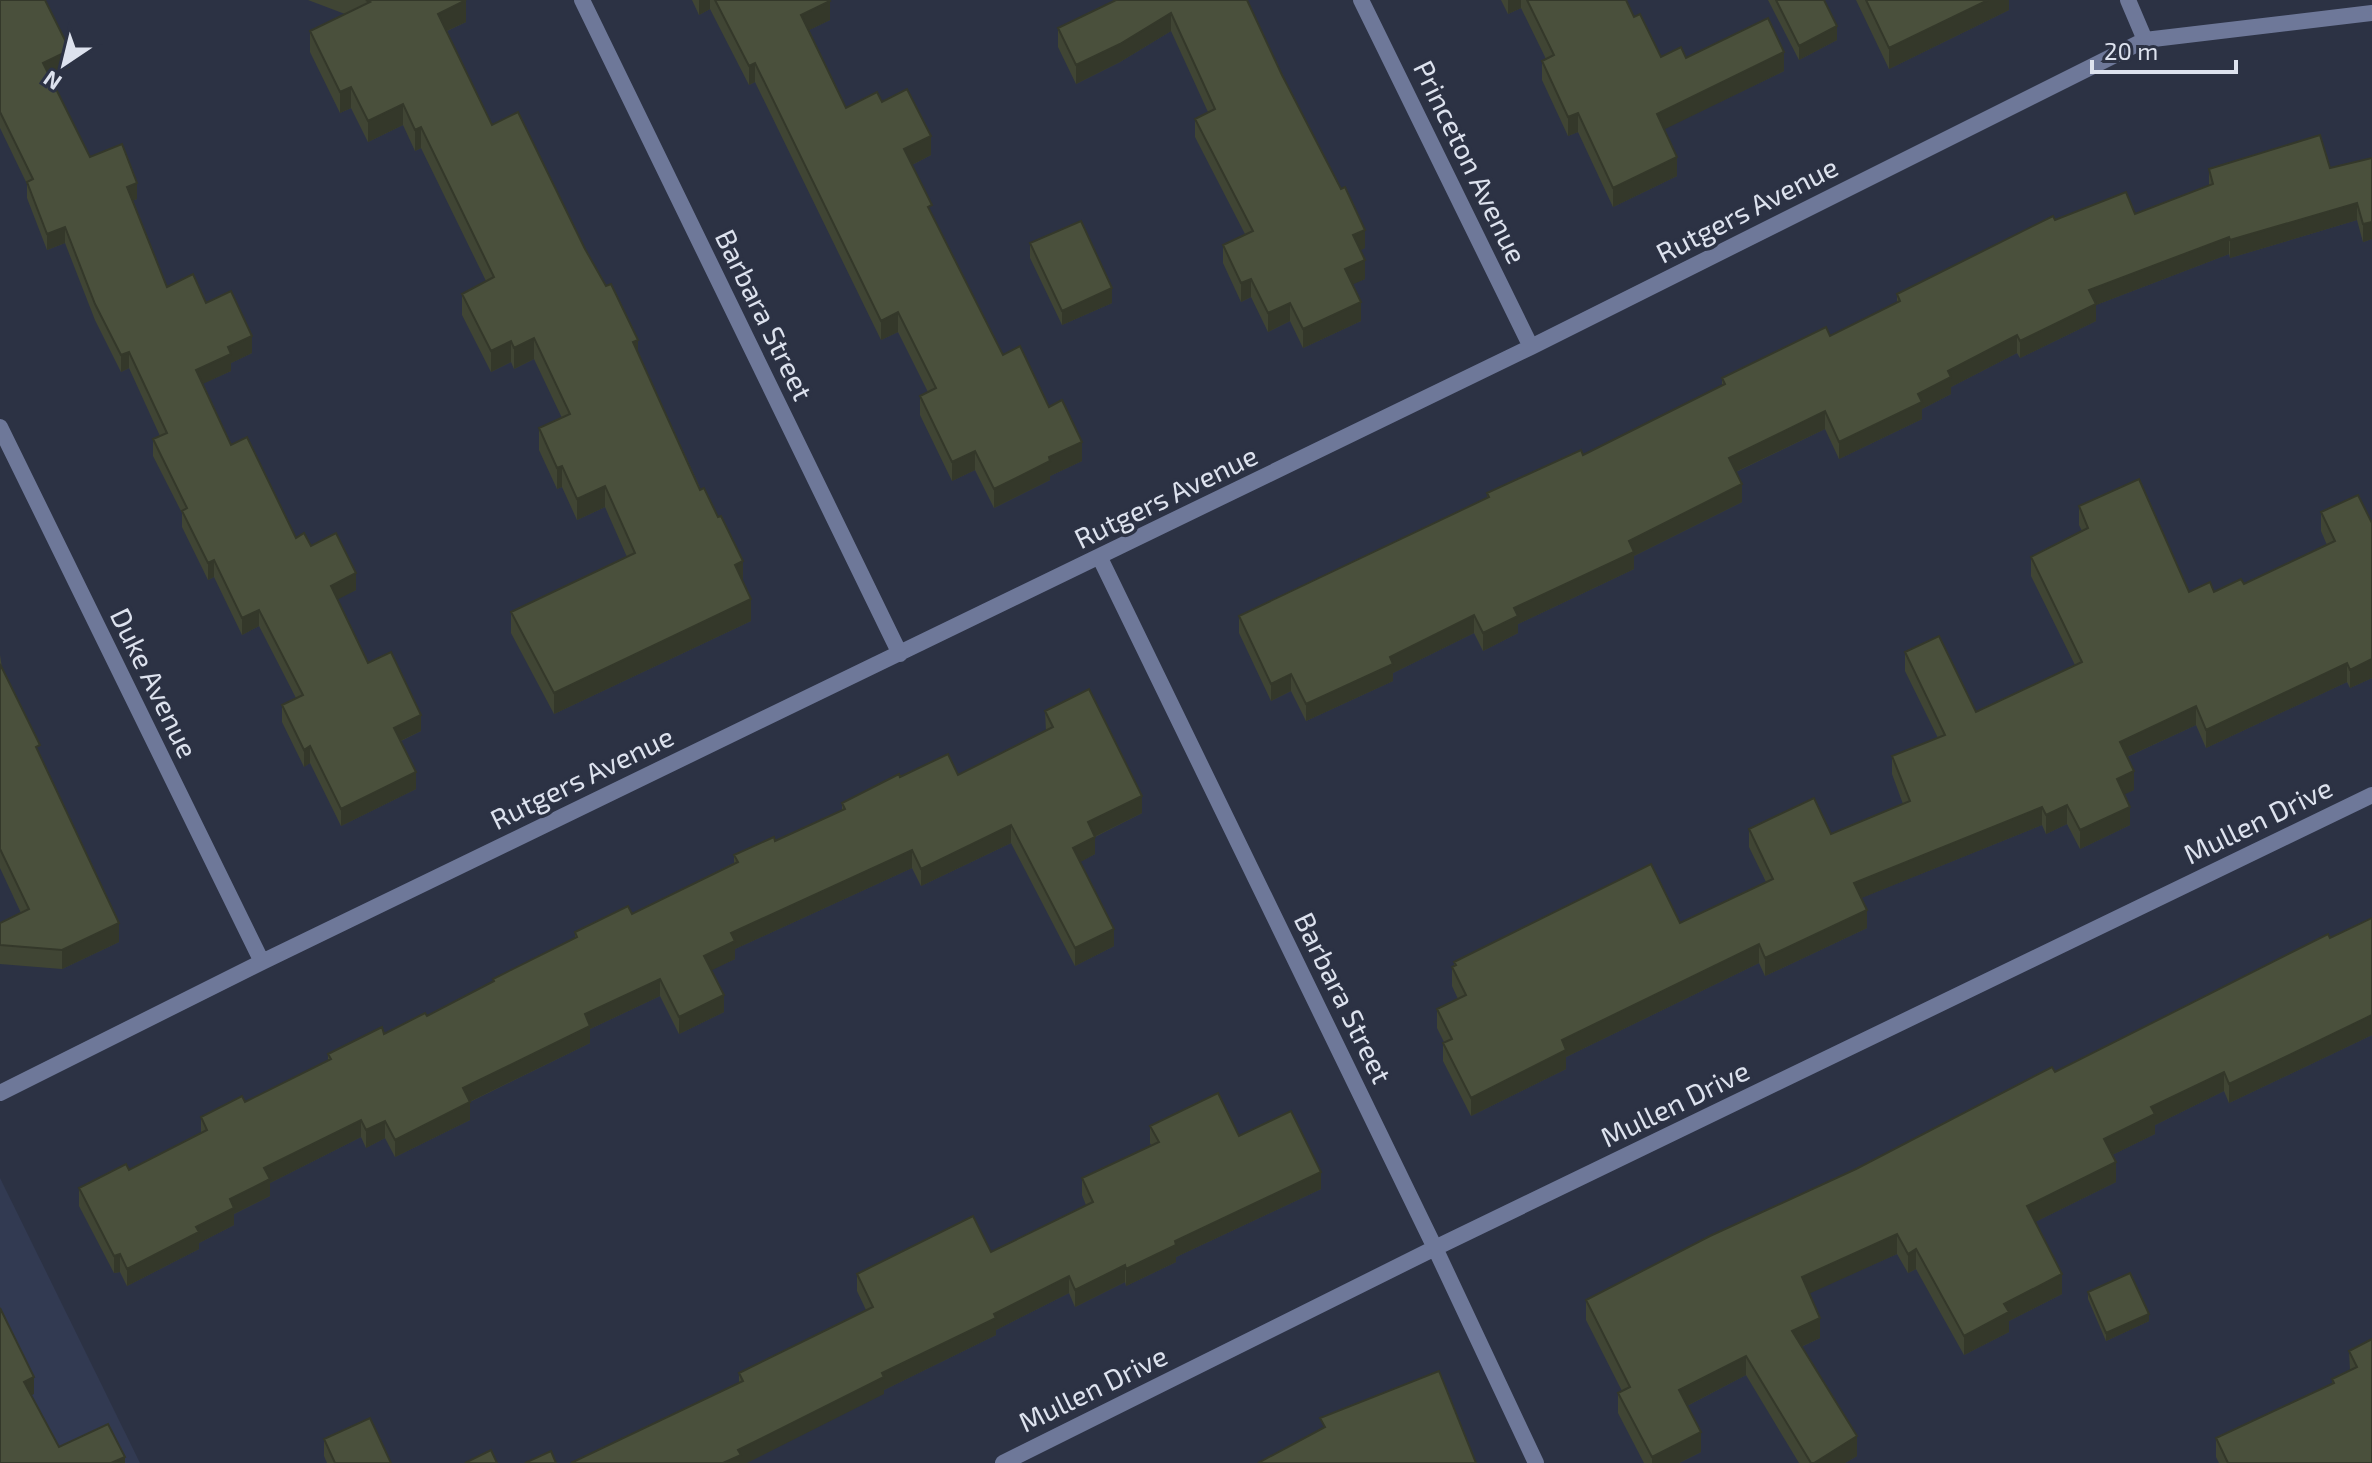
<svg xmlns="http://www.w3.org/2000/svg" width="2372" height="1463" font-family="'Exo 2',sans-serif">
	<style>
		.built { fill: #323a52 }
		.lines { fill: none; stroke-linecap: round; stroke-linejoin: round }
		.street { stroke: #6e7899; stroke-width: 16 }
		.wall { fill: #404534 }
		.shaded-wall { fill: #34382a }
		.building { fill: #4a503c; stroke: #34382a; stroke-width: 2 }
		.labels { text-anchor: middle; stroke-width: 7; stroke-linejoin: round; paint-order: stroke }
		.street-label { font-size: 28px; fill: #dde2ee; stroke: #2c3244 }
	</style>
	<rect width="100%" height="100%" fill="#2c3244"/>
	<path class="built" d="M0,1178L140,1463H0Z"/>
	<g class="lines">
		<path class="street" d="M582,0L900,654
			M1361,0L1531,347
			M2128,0L2145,40
			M0,427L262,962
			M1100,558L1435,1248L1536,1463
			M0,1093L262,962L1531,347L2145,40L2372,13
			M1003,1463L1435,1248L2372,795"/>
	</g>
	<path class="wall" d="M0,0L70,67L50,77L90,157L137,199L132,201L167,287L206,303L252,353L231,363V371L202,384L231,445L296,538L311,546L356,590L337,599L368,663L421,731L401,741L416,789L341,826L310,763L304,767L282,722V705L296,698L259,626L242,635L214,577L208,580L182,527V513L153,456V439L160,436L129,368L121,372L95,320L65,243L47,250L27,198V184L0,128Z
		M308,0H466V22L447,31L492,125L585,249L638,353L743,581L751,621L554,714L511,633V612L627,557L605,507L577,520L562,487L557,489L539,450V428L562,418L534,359L514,369L511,362L491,372L462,315V294L486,281L421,148L415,151L403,125L368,142L351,108L340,113L310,52V31L345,14Z
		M692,0H829L830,20L809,30L846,108L882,102L931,155L912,165L932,215L1003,355L1049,407L1082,461L1050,476V480L994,508L975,470L952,481L920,415V396L928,392L898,332L881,340L755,82L749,85L710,9L699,15Z
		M1247,0L1365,248L1360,250L1365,279L1352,284L1361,321L1303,348L1290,321L1268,332L1251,297L1241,302L1223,263V245L1245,234L1195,137V119L1208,112L1171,31L1120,62L1076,84L1058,47V28Z
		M1501,0H1626L1634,17L1661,57L1686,58L1784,71L1664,129L1677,176L1613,207L1578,132L1568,136L1542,80V61L1546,59L1521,8L1508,14Z
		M1768,0H1824L1837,40L1799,60Z
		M1856,0H2009V10L1889,69Z
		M2372,158V239L2363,242L2357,220L2230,258L2229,254L2096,305V321L2020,358L2017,353L1951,387V394L1922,409V419L1839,459L1825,429L1736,472L1742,502L1634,556V569L1518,624V633L1483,651L1474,633L1393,673V681L1306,721L1291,691L1271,701L1239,633V616L1487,498V493L1583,455L1722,386V378L1830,336L1897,303V294L2055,220L2135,214L2209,186V169L2330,168Z
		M1030,243L1112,303L1062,325L1030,258Z
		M2079,506L2189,592H2214L2244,584L2327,545L2321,531V512L2372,523V678L2350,688L2347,682L2206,748L2196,725L2127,757L2134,790L2124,794L2130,825L2080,849L2067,824L2046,834L2042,825L1861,898L1867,928L1765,976L1759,963L1566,1057V1069L1471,1116L1443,1061V1043L1444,1042L1437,1028V1009L1458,999L1452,986V967L1454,966V962L1680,923L1766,882L1749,847V829L1831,834L1903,804L1892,774V756L1938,738L1905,671V652L1976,712L2075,665L2031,576V557L2082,531L2079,525Z
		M0,655L2,668L119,942L62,969L0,964V923L21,913L0,868Z
		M1045,711L1142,813L1095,837V854L1080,862L1114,946L1075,966L1011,843L921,886L912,868L735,949V959L711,970L724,1012L679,1034L660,996L590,1029V1043L470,1102V1120L395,1157L385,1138L366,1148L361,1137L270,1183V1196L234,1214V1225L199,1243V1249L127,1286L120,1272L114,1273L79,1206V1188L129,1170L201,1133V1117L245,1102L328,1061V1054L384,1034L427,1016L493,982V979L575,938V932L632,914L734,863V855L775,841L842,811V803L900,777L958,775L1046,731Z
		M2372,918V1035L2229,1103L2224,1091L2155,1125V1134L2112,1155L2116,1182L2035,1222L2062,1294L2009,1321V1332L1964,1355L1916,1269L1908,1273L1897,1254L1809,1293L1820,1338L1801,1347L1857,1456L1845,1463H1799L1746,1375L1687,1406L1701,1452L1679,1463H1644L1618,1413V1393L1622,1391L1586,1320V1300Z
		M1150,1126L1239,1136L1321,1189L1176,1257V1262L1126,1286L1125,1282L1075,1307L1069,1293L996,1330V1335L884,1390V1394L739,1383V1373L866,1310L857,1291V1274L991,1252L1086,1205L1082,1195V1178L1151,1145L1150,1143Z
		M2088,1292L2149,1321L2106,1341L2088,1299Z
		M2372,1339V1463H2219L2216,1457V1438L2332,1384V1379L2350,1370L2349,1351Z
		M324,1439L391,1463H327L324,1456Z"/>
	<path class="shaded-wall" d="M699,0H710V9L699,15Z
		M1508,0H1521V8L1508,14Z
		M1988,0H2009V10L1889,69V48Z
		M466,1V22L438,35V14Z
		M830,1V20L801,34V15Z
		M1171,13V31L1120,62L1076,84V65Z
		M1837,26V40L1799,60V46Z
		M70,50V67L43,80V63Z
		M1784,52V71L1657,133V114Z
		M755,63V82L749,85V66Z
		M351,87V108L340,113V92Z
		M403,104V125L368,142V121Z
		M1578,113V132L1568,136V117Z
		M421,127V148L415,151V130Z
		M931,136V155L904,169V149Z
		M1677,157V176L1613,207V188Z
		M137,183V199L127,203V187Z
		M2357,203V220L2230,258V240Z
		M2372,222V239L2363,242V224Z
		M65,227V243L47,250V234Z
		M1365,230V248L1353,254V235Z
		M2229,237V254L2096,305V321L2020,358V341L2089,290Z
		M1365,260V279L1345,288V269Z
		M1251,279V297L1241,302V283Z
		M1112,288V303L1062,325V311Z
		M1361,302V321L1303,348V329Z
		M1290,303V321L1268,332V313Z
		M898,312V332L881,340V321Z
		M2017,335V353L1951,387V394L1922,409V419L1839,459V442L1918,394L1948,371Z
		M252,336V353L231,363V371L196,387V370L228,347Z
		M534,338V359L514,369V348Z
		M638,340V361L633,342Z
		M511,341V362L491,372V351Z
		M129,352V368L121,372V355Z
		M1825,411V429L1729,475V458Z
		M1082,442V461L1050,476V480L994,508V489L1049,457Z
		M975,451V470L952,481V462Z
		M562,466V487L557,489V468Z
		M1742,484V502L1634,556V569L1518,624V633L1483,651V633L1514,608L1629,541Z
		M605,486V507L577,520V499Z
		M214,560V577L208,580V563Z
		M743,561V582L735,565Z
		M356,573V590L331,603V586Z
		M751,599V621L554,714V693Z
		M259,610V626L242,635V618Z
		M1474,615V633L1393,673V681L1306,721V704L1390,657Z
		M2372,659V678L2350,688V670Z
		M2347,663V682L2206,748V730Z
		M1291,674V691L1271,701V684Z
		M2196,706V725L2120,760V742Z
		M421,715V731L394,744V728Z
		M310,746V763L304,767V750Z
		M2134,771V790L2117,798V779Z
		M416,772V789L341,826V809Z
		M1142,796V813L1088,840V822Z
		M2067,805V824L2046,834V815Z
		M2042,807V825L1854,901V883Z
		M2130,807V825L2080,849V830Z
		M1011,825V843L921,886V869Z
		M1095,837V854L1073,866V848Z
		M912,850V868L735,949V959L704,974V956L731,933Z
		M1867,910V928L1765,976V958Z
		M119,923V942L62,969V950Z
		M1114,929V946L1075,966V948Z
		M1759,944V963L1566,1057V1069L1471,1116V1098L1562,1040Z
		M660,979V996L590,1029V1043L463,1105V1088L585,1014Z
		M724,995V1012L679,1034V1017Z
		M2372,1015V1035L2229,1103V1084Z
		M2224,1072V1091L2155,1125V1134L2104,1159V1139L2151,1107Z
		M470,1102V1120L395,1157V1140Z
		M361,1120V1137L270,1183V1196L234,1214V1225L199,1243V1249L127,1286V1269L196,1227L264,1168Z
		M385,1121V1138L366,1148V1130Z
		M2116,1162V1182L2027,1226V1206Z
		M1321,1172V1189L1176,1257V1262L1126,1286V1269L1175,1241Z
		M1897,1234V1254L1802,1297V1277Z
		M1916,1249V1269L1908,1273V1254Z
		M120,1254V1272L114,1273V1256Z
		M1125,1265V1282L1075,1307V1290Z
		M2062,1274V1294L2009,1321V1332L1964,1355V1336L2004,1304Z
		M1069,1276V1293L996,1330V1335L884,1390V1394L747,1463H723L738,1450L994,1314Z
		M2149,1314V1321L2106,1341V1333Z
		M1820,1318V1338L1792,1351V1331Z
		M1746,1356V1375L1679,1410V1390Z
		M34,1377V1394L24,1399V1382Z
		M1701,1432V1452L1679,1463H1652V1457Z
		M1857,1436V1456L1845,1463H1814Z
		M125,1457V1463H111Z"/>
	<path class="building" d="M0,0H45L70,50L43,63L90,157L122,144L137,183L127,187L167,287L193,274L206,303L231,291L252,336L228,347L231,354L196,370L231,445L247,437L296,538L304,533L311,546L336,533L356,573L331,586L368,663L391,652L421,715L394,728L416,772L341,809L310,746L304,750L282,705L303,695L259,610L242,618L214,560L208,563L182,511L187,508L153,439L167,433L129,352L121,355L95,304L65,227L47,234L27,182L33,179L0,112Z
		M366,0H466L438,14L492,125L518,112L585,249L606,286L611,284L638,340L633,342L700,490L704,488L718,517L721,516L743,561L735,565L751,599L554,693L511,612L635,553L605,486L577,499L562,466L557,468L539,428L570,414L534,338L514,348L511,341L491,351L462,294L494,277L421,127L415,130L403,104L368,121L351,87L340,92L310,31L370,2Z
		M715,0H829L830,1L801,15L846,108L877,92L882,102L907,89L931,136L904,149L932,205L928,207L1003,355L1020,346L1049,407L1062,400L1082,442L1049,457L1050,461L994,489L975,451L952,462L920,396L936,388L898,312L881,321L755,63L749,66Z
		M1116,0H1247L1282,75L1341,189L1345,187L1365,230L1353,235L1365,260L1345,269L1361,302L1303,329L1290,303L1268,313L1251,279L1241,283L1223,245L1253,231L1195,119L1215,109L1171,13L1120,44L1076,65L1058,28Z
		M1527,0H1626L1634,17L1640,14L1661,57L1681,47L1686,58L1768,18L1784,52L1657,114L1677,157L1613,188L1578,113L1568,117L1542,61L1554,55Z
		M1776,0H1824L1837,26L1799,46Z
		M1866,0H1988L1889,48Z
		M2320,135L2330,168L2372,158V222L2363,224L2357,203L2230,240L2229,237L2089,290L2096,304L2020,341L2017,335L1948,371L1951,377L1918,394L1922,402L1839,442L1825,411L1729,458L1742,484L1629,541L1634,552L1514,608L1518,616L1483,633L1474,615L1390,657L1393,664L1306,704L1291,674L1271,684L1239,616L1489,497L1487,493L1581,450L1583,455L1725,384L1722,378L1826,327L1830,336L1900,301L1897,294L2053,216L2055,220L2126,192L2135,214L2213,184L2209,169Z
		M1081,221L1112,288L1062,311L1030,243Z
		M2139,479L2189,592L2210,582L2214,592L2241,579L2244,584L2335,541L2321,512L2358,495L2372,523V659L2350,670L2347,663L2206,730L2196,706L2120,742L2134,771L2117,779L2130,807L2080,830L2067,805L2046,815L2042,807L1854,883L1867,910L1765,958L1759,944L1562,1040L1566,1050L1471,1098L1443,1043L1452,1039L1437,1009L1466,995L1452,967L1456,965L1454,962L1651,864L1680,923L1773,879L1749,829L1814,798L1831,834L1910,801L1892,756L1945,735L1905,652L1939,636L1976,712L2082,662L2031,557L2088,528L2079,506Z
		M0,664L40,745L36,747L119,923L62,950L0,945V923L29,909L0,849Z
		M1089,689L1142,796L1088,822L1095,837L1073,848L1114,929L1075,948L1011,825L921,869L912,850L731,933L735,941L704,956L724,995L679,1017L660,979L585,1014L590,1026L463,1088L470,1102L395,1140L385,1121L366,1130L361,1120L264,1168L270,1179L230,1199L234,1208L196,1227L199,1232L127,1269L120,1254L114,1256L79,1188L126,1164L129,1170L207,1130L201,1117L242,1096L245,1102L331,1059L328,1054L382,1027L384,1034L425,1013L427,1016L494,981L493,979L577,937L575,932L628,906L632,914L738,862L734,855L774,837L775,841L845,809L842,803L899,774L900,777L948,754L958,775L1053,727L1045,711Z
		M2372,918V1015L2229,1084L2224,1072L2151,1107L2155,1114L2104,1139L2116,1162L2027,1206L2062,1274L2004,1304L2009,1312L1964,1336L1916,1249L1908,1254L1897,1234L1802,1277L1820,1318L1792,1331L1857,1436L1814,1463H1811L1746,1356L1679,1390L1701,1432L1652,1457L1618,1393L1630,1387L1586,1300L1710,1236L1856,1169L2052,1067L2055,1072L2328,934L2330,938Z
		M1218,1093L1239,1136L1291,1111L1321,1172L1175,1241L1176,1245L1126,1269L1125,1265L1075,1290L1069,1276L994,1314L996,1318L882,1373L884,1377L738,1450L741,1455L723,1463H571L743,1381L739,1373L873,1307L857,1274L973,1216L991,1252L1093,1202L1082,1178L1159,1142L1150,1126Z
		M2130,1273L2149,1314L2106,1333L2088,1292Z
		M0,1308L34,1377L24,1382L59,1447L108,1424L125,1457L111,1463H0Z
		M2372,1339V1463H2228L2216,1438L2334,1383L2332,1379L2357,1367L2349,1351Z
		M1439,1371L1476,1463H1258L1325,1427L1320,1418Z
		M370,1418L391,1463H335L324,1439Z
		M491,1450L497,1463H465Z
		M551,1451L556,1463H525Z"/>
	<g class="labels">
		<g class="street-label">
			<text transform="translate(1470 162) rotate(64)" y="10">Princeton Avenue</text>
			<text transform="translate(1747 210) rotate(-27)" y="10">Rutgers Avenue</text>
			<text transform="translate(764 315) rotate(64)" y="10">Barbara Street</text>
			<text transform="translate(1166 497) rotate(-26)" y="10">Rutgers Avenue</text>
			<text transform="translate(154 683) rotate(64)" y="10">Duke Avenue</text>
			<text transform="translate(582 778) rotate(-26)" y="10">Rutgers Avenue</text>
			<text transform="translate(2258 821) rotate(-26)" y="10">Mullen Drive</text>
			<text transform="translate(1343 998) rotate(64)" y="10">Barbara Street</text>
			<text transform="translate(1675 1104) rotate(-26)" y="10">Mullen Drive</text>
			<text transform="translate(1093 1389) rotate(-26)" y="10">Mullen Drive</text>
		</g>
	</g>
	<g transform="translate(64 64) rotate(215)" stroke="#2c3244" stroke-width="6" paint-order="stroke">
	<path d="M0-6L14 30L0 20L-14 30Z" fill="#dde2ee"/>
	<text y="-12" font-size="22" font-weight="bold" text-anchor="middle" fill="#dde2ee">N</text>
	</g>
	<path d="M2092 60v12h144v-12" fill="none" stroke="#dde2ee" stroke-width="4"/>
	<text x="2104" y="60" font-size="24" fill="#dde2ee" stroke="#2c3244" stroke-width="6" paint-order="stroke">20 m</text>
</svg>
